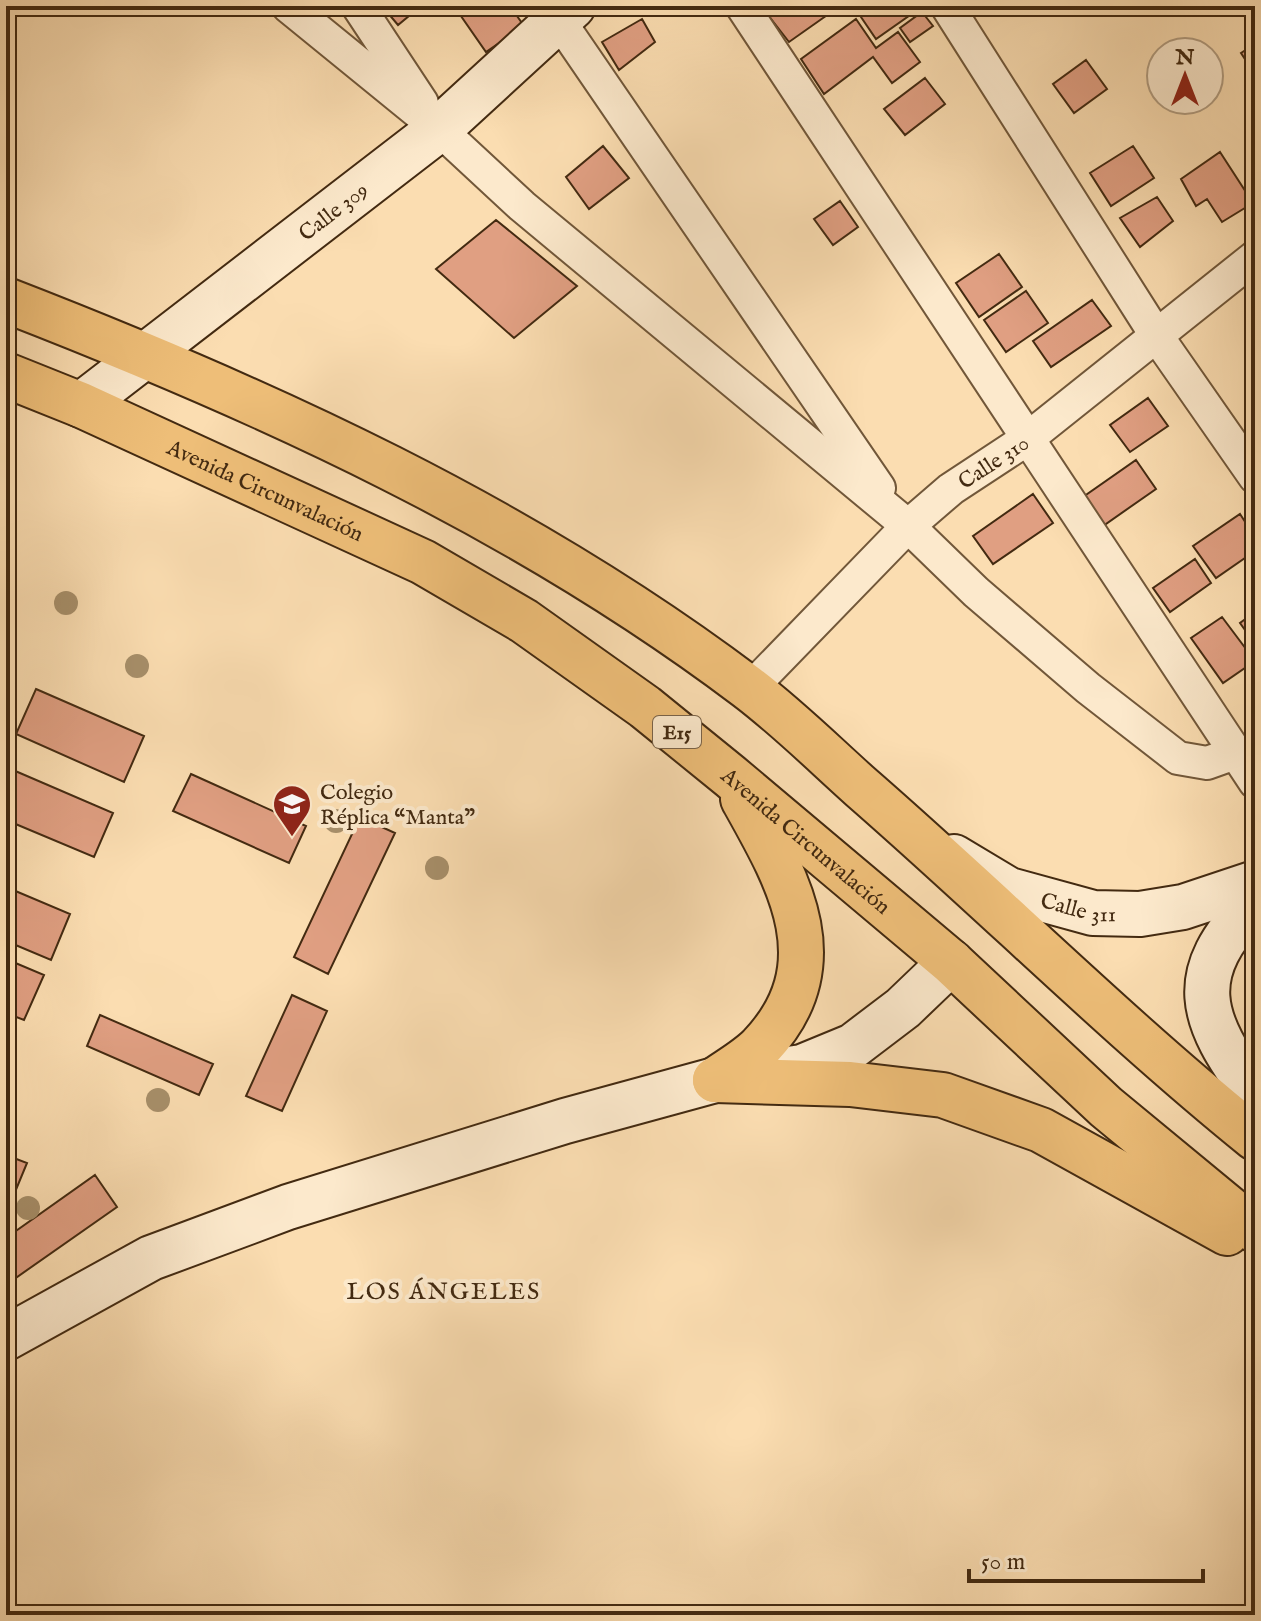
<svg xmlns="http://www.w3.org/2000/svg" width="1261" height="1621" font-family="'IM FELL English',serif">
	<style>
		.building { fill: #e09f82; stroke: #432a11; stroke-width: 2 }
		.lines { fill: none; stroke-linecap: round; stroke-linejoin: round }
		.street-casing { stroke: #715739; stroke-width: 36 }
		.secondary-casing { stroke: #432a11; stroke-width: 48 }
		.highway-casing { stroke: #432a11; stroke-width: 48 }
		.street { stroke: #fce9cc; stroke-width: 32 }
		.secondary { stroke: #fce9cc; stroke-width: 44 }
		.highway { stroke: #eebe78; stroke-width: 44 }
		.tree { fill: #a78f6a }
		.labels { text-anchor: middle; stroke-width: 8; stroke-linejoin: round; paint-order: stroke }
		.shield { fill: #fce9cc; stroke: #7a6349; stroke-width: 2 }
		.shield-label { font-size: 20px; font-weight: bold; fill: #432a11 }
		.street-label { font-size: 22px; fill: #432a11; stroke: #fce9cc }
		.poi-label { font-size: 22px; fill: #432a11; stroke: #fce9cc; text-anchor: start }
		.neighbourhood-label { font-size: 24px; letter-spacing: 2px; fill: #432a11; stroke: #fce9cc }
	</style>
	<rect width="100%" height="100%" fill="#fbddb1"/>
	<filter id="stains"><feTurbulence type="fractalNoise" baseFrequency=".0025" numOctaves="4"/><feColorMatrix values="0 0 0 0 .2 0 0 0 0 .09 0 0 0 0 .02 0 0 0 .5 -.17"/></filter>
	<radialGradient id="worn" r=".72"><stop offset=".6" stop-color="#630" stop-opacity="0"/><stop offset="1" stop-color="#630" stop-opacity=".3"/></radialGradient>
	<path class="building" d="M382,6H421L398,25Z
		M454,6H510L524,26L486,52Z
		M778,6H840L789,42L768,15Z
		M877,6H908L913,13L876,39L861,17Z
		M922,12L933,26L910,42L900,28Z
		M642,19L655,42L619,70L602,42Z
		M856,19L876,48L898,32L920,62L892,83L873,57L824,94L801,59Z
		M1255,44V73H1254L1241,53Z
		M1086,60L1107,89L1074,113L1053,84Z
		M925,78L945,104L905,135L884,109Z
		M603,146L629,178L589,209L566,177Z
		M1133,146L1154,178L1111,206L1090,173Z
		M1220,152L1253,203L1222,222L1207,199L1196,206L1181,179Z
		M1157,197L1173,221L1140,247L1120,218Z
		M840,201L858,227L833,245L814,219Z
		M496,220L577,286L514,338L436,269Z
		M999,254L1022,287L979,317L956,283Z
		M1026,291L1048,323L1006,352L984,320Z
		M1092,300L1111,326L1051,367L1033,341Z
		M1148,398L1168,426L1130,452L1110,425Z
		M1136,460L1156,489L1103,526L1083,497Z
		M1033,494L1053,523L993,564L973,536Z
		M1240,514L1255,537V551L1216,578L1193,546Z
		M1195,559L1211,583L1170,612L1153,588Z
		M1255,612V644L1240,623Z
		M1222,617L1255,661L1223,683L1191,638Z
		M36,689L144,736L124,782L16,734Z
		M6,767L113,813L94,857L6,820Z
		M191,774L306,826L289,863L173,811Z
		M360,817L395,833L328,974L294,957Z
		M6,887L70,914L51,960L6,941Z
		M6,959L44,975L24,1020L6,1013Z
		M292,995L327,1011L282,1111L246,1096Z
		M100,1015L213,1064L199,1095L87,1046Z
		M6,1155L27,1163L13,1197L6,1194Z
		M95,1175L117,1207L10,1282L6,1276V1238Z"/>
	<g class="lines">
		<defs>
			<g id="street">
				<path d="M288,6L439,129L522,206L908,526L976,592L1088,688L1178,758L1207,763L1235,753"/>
				<path d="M358,6L422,103"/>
				<path d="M549,6L879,488"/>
				<path d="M742,6L1255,782"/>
				<path d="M947,6L1156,335L1255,477"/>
				<path id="s1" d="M750,689L908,526L951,489L1027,439L1255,257"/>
			</g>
			<g id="secondary">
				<path id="s2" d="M81,405L439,129L573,6"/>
				<path id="s3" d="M954,857L1009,890L1093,913L1140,914L1183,907L1255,883"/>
				<path d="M1255,903C1184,974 1199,1019 1255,1093"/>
				<path d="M6,1338L151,1258L288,1207L565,1121L715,1080L802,1067L853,1046L903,1008L951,962"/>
			</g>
			<g id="highway">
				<path d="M6,300C267,401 523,518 747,687C788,718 824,754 862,788C994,903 1119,1028 1255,1138"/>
				<path id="s4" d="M6,375L81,405L423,562L524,621L645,707L730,776L951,962L1106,1107L1255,1230"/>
				<path d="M715,1080L850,1084L943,1095L1041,1130L1227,1233"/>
				<path d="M715,1080C729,1070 747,1060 760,1047C838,965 789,881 743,799"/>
			</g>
		</defs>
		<use href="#street" class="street-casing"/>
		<use href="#secondary" class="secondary-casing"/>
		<use href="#highway" class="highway-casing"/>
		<use href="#street" class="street"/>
		<use href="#secondary" class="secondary"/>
		<use href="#highway" class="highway"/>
	</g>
	<g class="tree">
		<circle cx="66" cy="603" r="12"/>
		<circle cx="137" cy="666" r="12"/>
		<circle cx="336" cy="821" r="12"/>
		<circle cx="437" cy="868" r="12"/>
		<circle cx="158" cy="1100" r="12"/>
		<circle cx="28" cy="1208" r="12"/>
	</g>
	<defs>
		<symbol id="school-pin" viewBox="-11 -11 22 30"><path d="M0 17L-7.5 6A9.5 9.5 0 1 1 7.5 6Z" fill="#8f2418" stroke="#fce9cc"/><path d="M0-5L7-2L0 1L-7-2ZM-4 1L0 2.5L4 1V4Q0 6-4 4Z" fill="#fff"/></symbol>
	</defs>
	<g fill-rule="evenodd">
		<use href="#school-pin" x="270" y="782" width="44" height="60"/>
	</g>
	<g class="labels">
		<rect class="shield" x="653" y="716" width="48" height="32" rx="6"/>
		<g class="shield-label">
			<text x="677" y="739">E15</text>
		</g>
		<g class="street-label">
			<text dy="8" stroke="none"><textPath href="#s2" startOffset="318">Calle 309</textPath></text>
			<text dy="8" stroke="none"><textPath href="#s1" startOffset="334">Calle 310</textPath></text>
			<text dy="8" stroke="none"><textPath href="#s4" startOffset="284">Avenida Circunvalación</textPath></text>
			<text dy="8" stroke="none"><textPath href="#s4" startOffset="932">Avenida Circunvalación</textPath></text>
			<text dy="8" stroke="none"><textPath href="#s3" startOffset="136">Calle 311</textPath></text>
		</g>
		<g class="poi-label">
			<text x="320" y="799">Colegio<tspan x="320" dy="25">Réplica “Manta”</tspan></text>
		</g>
		<g class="neighbourhood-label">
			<text x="444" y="1299">LOS ÁNGELES</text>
		</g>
	</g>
	<rect width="1261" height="1621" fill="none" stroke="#fbddb1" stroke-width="32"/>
	<rect x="8" y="8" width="1245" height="1605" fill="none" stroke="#432a11" stroke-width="4"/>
	<rect x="16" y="16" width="1229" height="1589" fill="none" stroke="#432a11" stroke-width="2"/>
	<g transform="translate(1185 76)"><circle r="38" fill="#fce9cc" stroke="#b29d81" stroke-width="2"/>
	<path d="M0-6L14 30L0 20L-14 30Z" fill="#8f2418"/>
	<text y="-12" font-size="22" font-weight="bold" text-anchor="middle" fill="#432a11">N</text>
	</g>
	<path d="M969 1569v12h234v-12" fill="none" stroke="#432a11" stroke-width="4"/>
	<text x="981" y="1569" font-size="24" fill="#432a11" stroke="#fce9cc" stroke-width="6" paint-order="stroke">50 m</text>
	<rect width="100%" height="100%" filter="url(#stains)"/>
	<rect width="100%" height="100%" fill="url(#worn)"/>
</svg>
